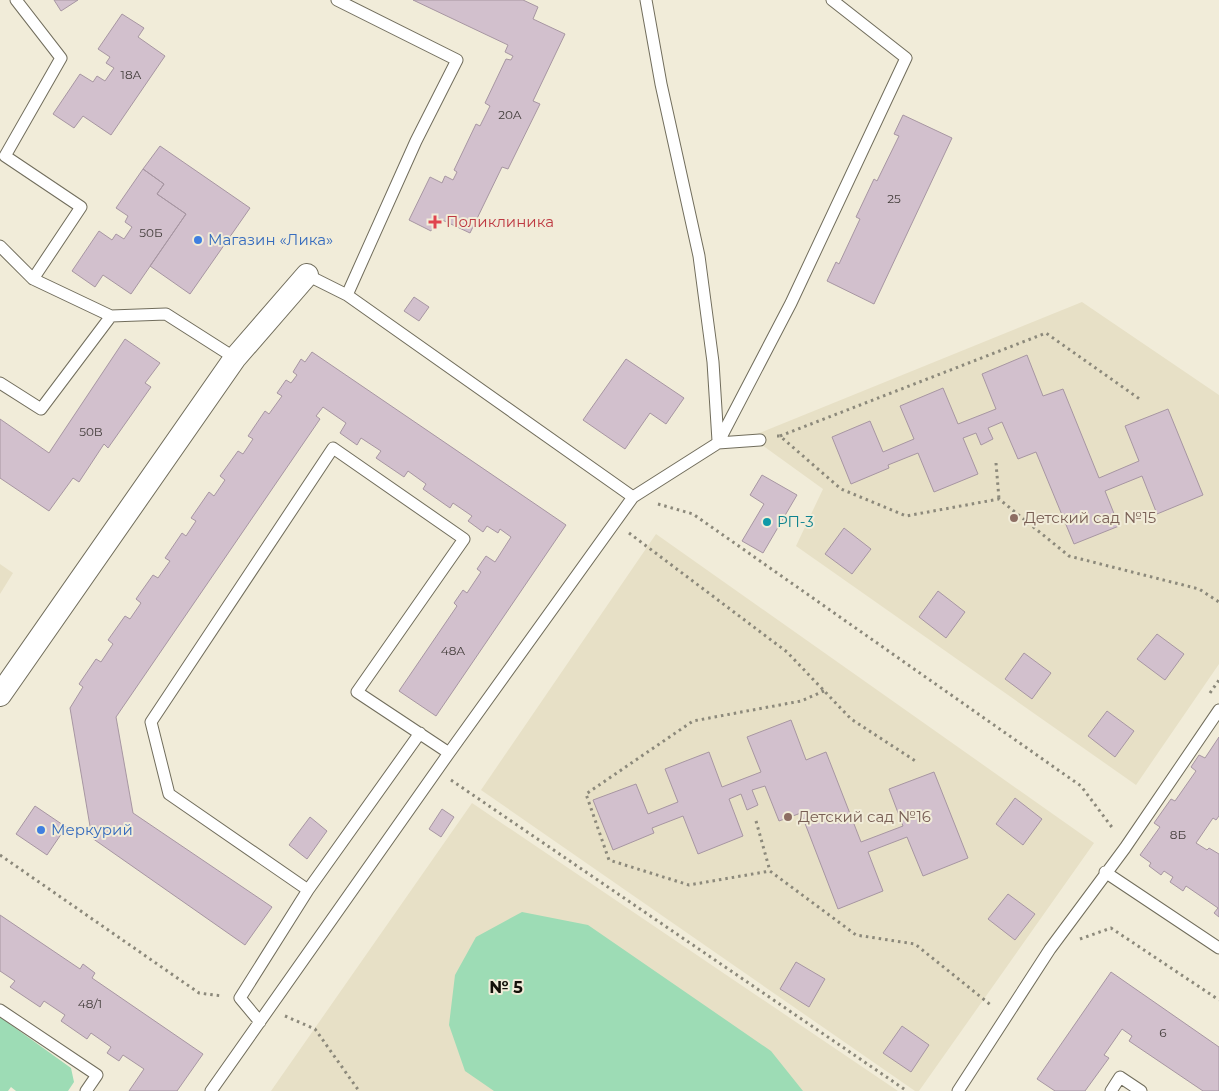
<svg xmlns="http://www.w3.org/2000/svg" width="1219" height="1091" font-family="Montserrat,sans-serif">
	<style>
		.built { fill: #e7e0c6 }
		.green { fill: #9ddcb5 }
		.building { fill: #d2c0cd; stroke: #a796a2 }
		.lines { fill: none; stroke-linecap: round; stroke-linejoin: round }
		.service-casing { stroke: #716d5c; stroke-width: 13 }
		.minor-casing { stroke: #716d5c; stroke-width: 24 }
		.path { stroke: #8c897b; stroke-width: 3; stroke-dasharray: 2.5 4; stroke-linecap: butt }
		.service { stroke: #fff; stroke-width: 11 }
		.minor { stroke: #fff; stroke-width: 22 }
		.health-dot { fill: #e0444e; stroke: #f1ecd9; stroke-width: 2 }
		.shop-dot { fill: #3f7fe0; stroke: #f1ecd9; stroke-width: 2 }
		.education-dot { fill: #8d6e63; stroke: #f1ecd9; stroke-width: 2 }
		.culture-dot { fill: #0f9aa8; stroke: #f1ecd9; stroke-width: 2 }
		.labels { text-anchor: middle; stroke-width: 4; stroke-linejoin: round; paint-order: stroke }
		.number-label { font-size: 12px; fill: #433d3b }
		.health-label { font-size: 15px; fill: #be3a42; stroke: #f1ecd9; text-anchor: start }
		.shop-label { font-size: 15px; fill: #366cbe; stroke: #f1ecd9; text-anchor: start }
		.education-label { font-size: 15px; fill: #785e54; stroke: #f1ecd9; text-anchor: start }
		.culture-label { font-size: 15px; fill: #0d838f; stroke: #f1ecd9; text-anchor: start }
		.neighbourhood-label { font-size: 16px; font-weight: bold; fill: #13110a; stroke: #f1ecd9 }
	</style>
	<rect width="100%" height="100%" fill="#f1ecd9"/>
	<path class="built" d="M1082,302L1219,395V664L1136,785L796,546L823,489L762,445L757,434Z
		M656,534L1094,843L919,1091H915L481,790Z
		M0,564L13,573L0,594Z
		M472,803L898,1091H271Z"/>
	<path class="green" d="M522,912L588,925L771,1051L803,1091H494L465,1071L449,1025L455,975L476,937Z
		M0,1017L71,1068L74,1082L68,1091H16L11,1087L8,1091H0Z"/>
	<path class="building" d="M54,0H78L61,11Z
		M413,0H523L538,7L533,19L565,34L533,101L540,104L508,169L502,167L470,233L438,218L431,231L409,220L430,177L442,183L445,176L453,180L457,172L454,170L476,124L480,126L490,106L485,103L506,59L511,60L513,56L505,52L508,45Z
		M122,14L144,28L138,37L165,56L111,135L83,116L74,128L53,114L80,74L93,82L97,76L105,81L114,68L106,63L110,57L98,49Z
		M903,115L952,138L874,304L827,281L836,262L839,264L860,219L856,217L874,179L877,181L899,136L894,134Z
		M160,146L250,208L190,294L150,266L186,214L157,194L164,184L143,169Z
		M143,169L164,184L157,194L186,214L131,294L103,275L95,287L72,271L99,231L112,240L116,234L124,239L132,227L125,222L128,216L116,208Z
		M414,297L429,307L419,321L404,311Z
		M125,339L160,363L145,383L151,387L108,448L104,444L79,482L73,478L49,511L0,478V419L49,453Z
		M312,352L566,525L436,716L399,691L457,606L454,603L463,590L467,593L481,572L477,569L486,556L495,562L511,537L500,529L498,533L487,526L483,532L468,521L472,516L453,503L450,508L423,489L426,484L408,471L404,477L376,458L381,451L361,438L357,445L340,433L346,423L323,407L316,416L320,419L116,717L133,813L272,907L245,945L92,838L70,708L83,687L79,684L96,659L101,662L113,644L108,640L125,616L130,619L141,603L136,599L153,575L158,578L170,561L165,558L182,533L186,536L196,521L191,518L209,492L214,496L225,480L220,476L238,451L243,454L253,439L248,436L265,411L269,414L282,396L277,393L286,380L291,383L297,375L293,372L301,359L305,362Z
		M1027,355L1043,396L1063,389L1099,478L1139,461L1125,426L1168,409L1203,495L1157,514L1142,476L1105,491L1119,526L1074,544L1036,452L1018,459L1002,422L988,428L993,439L981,445L976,433L963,438L978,474L934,492L918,453L888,465L889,468L851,484L832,437L870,421L883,452L914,439L900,406L943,388L958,424L996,409L982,374Z
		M626,359L684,398L666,424L650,413L625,449L583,420Z
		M762,475L797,495L763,553L742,541L764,504L750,495Z
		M844,528L871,549L852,574L825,554Z
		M938,591L965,612L946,638L919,617Z
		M1157,634L1184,654L1165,680L1137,659Z
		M1024,653L1051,673L1032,699L1005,679Z
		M1107,711L1134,731L1115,757L1088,736Z
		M791,720L806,760L826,752L861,842L903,826L889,789L934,772L968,858L923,876L907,837L868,852L883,891L838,909L801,813L779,821L765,786L752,790L758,805L747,810L741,794L729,799L743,836L698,854L683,816L652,828L654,833L613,850L593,800L636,784L648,814L678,802L665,769L709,752L722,787L761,772L747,737Z
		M1219,737V816L1216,820L1213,818L1196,843L1207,850L1209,848L1219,854V917L1214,913L1218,908L1186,886L1183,891L1170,882L1173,877L1164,871L1161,875L1149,866L1151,863L1140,855L1160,827L1154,823L1171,799L1175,801L1196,771L1191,767L1199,755L1205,758Z
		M1015,798L1042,819L1023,845L996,824Z
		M35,806L66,827L47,855L16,834Z
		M442,809L454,817L441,837L429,829Z
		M310,817L327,831L307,859L289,845Z
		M1008,894L1035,914L1015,940L988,919Z
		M0,915L80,969L83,964L95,973L92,978L203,1054L177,1091H129L144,1069L123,1055L119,1061L107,1053L111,1047L91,1033L87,1039L61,1021L65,1015L44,1001L40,1007L10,987L15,981L0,971Z
		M796,962L825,979L809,1007L780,989Z
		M1111,972L1219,1047V1091H1203L1129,1041L1132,1036L1122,1029L1104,1055L1109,1058L1085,1091H1055L1037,1079Z
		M902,1026L929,1045L911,1072L883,1053Z"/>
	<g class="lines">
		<defs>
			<path id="service" d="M16,0L61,58L5,156L81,207L33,279
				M337,0L457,60L416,141L347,295
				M646,0L661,84L699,256L713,362L718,441
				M0,246L33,279L111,316L166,314L235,358
				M307,275L347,295L633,497
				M0,383L41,409L111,316
				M718,443L791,303L906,58L832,0
				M1105,872L1219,948
				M308,890L420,733
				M0,1010L97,1075L86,1091
				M260,1022L240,998L308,890L169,794L151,722L333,448L464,539L357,692L449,753
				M211,1091L449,753L633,497L718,443L760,440
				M958,1091L1050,949L1125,848L1219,710
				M1111,1091L1120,1077L1141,1091"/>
			<path id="minor" d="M0,695L235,358L307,275"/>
		</defs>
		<use href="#service" class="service-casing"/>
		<use href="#minor" class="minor-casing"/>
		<path class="path" d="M777,436H780L841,489L906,516L999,499L1069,556L1199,589L1219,602
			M780,436L1046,333L1141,400
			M996,463L999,499
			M658,504L693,514L1081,786L1114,830
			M629,533L787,652L851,719L917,762
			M824,691L801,701L693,721L586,794L609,860L689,885L770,871L856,935L915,944L992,1006
			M1210,693L1219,680
			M451,780L907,1091
			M756,821L770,871
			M0,855L199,993L222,996
			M1080,939L1111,928L1219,1000
			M285,1016L315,1029L359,1091"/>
		<use href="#service" class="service"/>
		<use href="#minor" class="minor"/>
	</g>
	<path class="health-dot" d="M432.5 214.5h5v5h5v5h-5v5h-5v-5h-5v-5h5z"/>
	<g class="shop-dot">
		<circle cx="198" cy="240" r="5"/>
		<circle cx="41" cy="830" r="5"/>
	</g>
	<g class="education-dot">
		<circle cx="1014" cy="518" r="5"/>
		<circle cx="788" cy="817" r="5"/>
	</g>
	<circle class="culture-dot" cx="767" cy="522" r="5"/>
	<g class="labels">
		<g class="number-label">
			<text x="131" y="79">18А</text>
			<text x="510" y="119">20А</text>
			<text x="894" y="203">25</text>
			<text x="151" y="237">50Б</text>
			<text x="91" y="436">50В</text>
			<text x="453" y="655">48А</text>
			<text x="1178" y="839">8Б</text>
			<text x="90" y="1008">48/1</text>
			<text x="1163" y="1037">6</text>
		</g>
		<g class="health-label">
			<text x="446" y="227">Поликлиника</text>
		</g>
		<g class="shop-label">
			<text x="208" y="245">Магазин «Лика»</text>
			<text x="51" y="835">Меркурий</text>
		</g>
		<g class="education-label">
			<text x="1024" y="523">Детский сад №15</text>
			<text x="798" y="822">Детский сад №16</text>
		</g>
		<g class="culture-label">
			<text x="777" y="527">РП-3</text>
		</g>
		<g class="neighbourhood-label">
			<text x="506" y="993">№ 5</text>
		</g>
	</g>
</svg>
